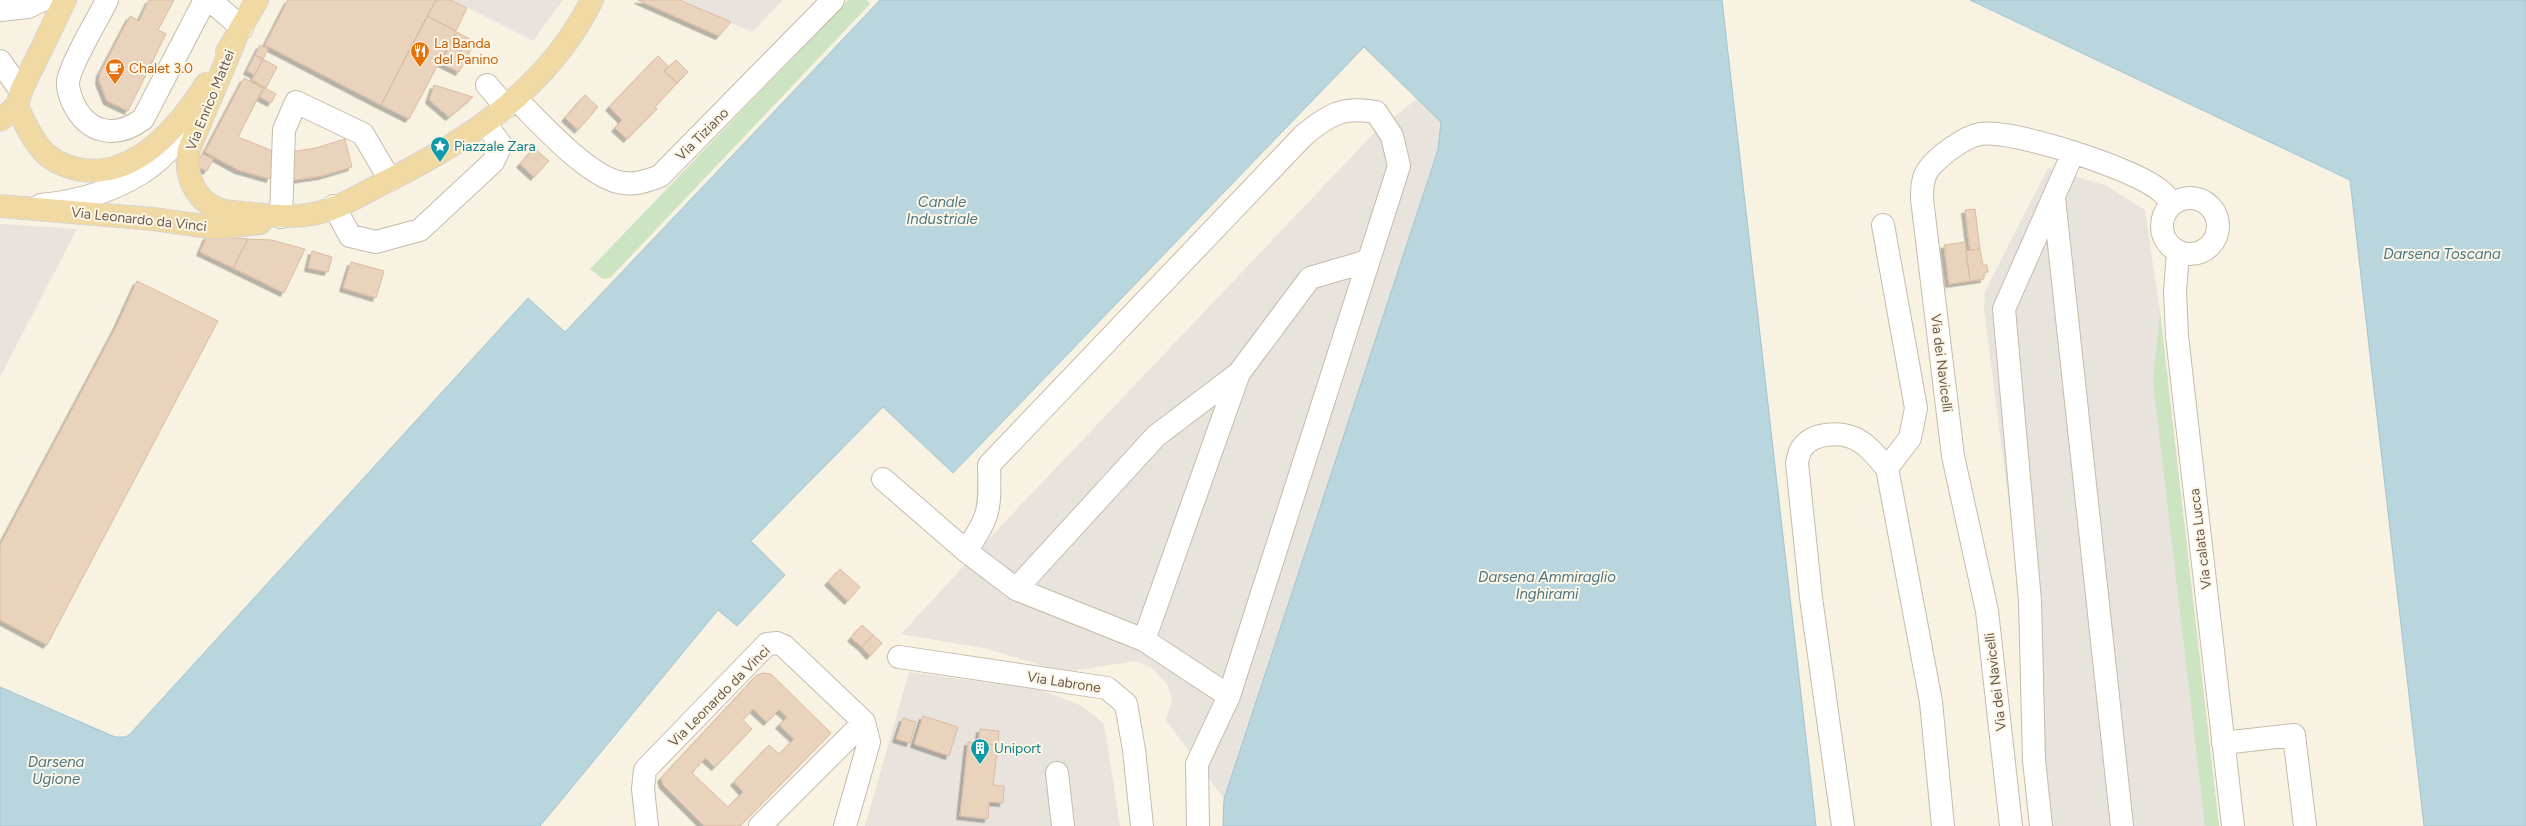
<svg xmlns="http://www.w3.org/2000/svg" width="2526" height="826" font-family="Figtree,sans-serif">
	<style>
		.industrial { fill: #e8e3dc }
		.green { fill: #cde4c3 }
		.water { fill: #b9d6df; stroke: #a1c4cf }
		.building { fill: #ead3bd; stroke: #dbbba0; fill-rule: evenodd; filter: url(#shadow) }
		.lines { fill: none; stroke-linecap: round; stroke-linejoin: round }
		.minor-casing { stroke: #c7baab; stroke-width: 24 }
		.major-casing { stroke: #d9d4d0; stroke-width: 24 }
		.minor { stroke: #fff; stroke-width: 22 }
		.major { stroke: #f0d9a2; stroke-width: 22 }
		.labels { text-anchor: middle; stroke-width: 4; stroke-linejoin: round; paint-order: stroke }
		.food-label { font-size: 14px; fill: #c56008; stroke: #fcf6e7; text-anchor: start }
		.street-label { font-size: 14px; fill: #6d5a4c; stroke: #fcf6e7 }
		.culture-label { font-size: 14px; fill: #0d838f; stroke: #fcf6e7; text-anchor: start }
		.water-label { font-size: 15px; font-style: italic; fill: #4c7684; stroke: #fcf6e7 }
	</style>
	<defs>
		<filter id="shadow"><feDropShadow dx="-3.5" dy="3.5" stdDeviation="0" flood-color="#0004"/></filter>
	</defs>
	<rect width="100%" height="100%" fill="#f8f2e2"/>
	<path class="industrial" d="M453,0H563L533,41Z
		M679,0H783L752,32Z
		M1418,98L1441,122L1438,150L1224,799L1166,720L1172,700L1167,684L1151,667L1136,661L1064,672L988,649L901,634L998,529L1376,131Z
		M2048,168L2107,186L2145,210L2160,312L2219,826H2032L2023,731L2016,559L1984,309L1985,291Z
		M0,224L77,229L0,377Z
		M909,672L1041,690L1082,706L1104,724L1120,826H865Z"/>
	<path class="green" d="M848,0H867L870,4L610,278L603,279L590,269Z
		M2160,312L2219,826H2205L2153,381Z"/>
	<path class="water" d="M880,0H1722L1816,826H1223L1224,799L1438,150L1441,122L1364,47L953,473L883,407L751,541L785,575L737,626L718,610L540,826H0V687L115,737H126L130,734L528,298L565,332Z
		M1970,0H2526V826H2424L2350,180Z"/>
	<path class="building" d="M149,0H174L158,30L166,34L128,111L107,101L99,81L100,73L130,16L139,21Z
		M288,0H436L381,105L265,45Z
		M436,0H451L467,8L456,31L427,16Z
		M638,0H679L731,22L719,36Z
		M427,16L456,31L409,119L381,105Z
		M457,32L475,42L459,72L441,63Z
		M260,45L268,49L263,59L255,55Z
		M255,55L263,59L255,75L247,71Z
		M658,56L669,67L664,71L677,83L655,107L657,109L627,139L615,128L622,120L609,107Z
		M263,59L277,67L266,88L252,80Z
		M676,60L688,72L677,83L664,71Z
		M244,78L263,88L238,137L275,152L270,179L238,170L205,152Z
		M434,85L473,97L449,117L429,100Z
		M265,88L276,94L271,103L260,97Z
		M585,95L598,107L578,130L565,118Z
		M345,139L352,167L322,176L288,181L290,152L316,148Z
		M534,148L549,161L534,177L520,164Z
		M202,154L213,159L207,171L196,166Z
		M1975,209L1980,249L1970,250L1965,210Z
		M207,236L248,239L233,268L200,252Z
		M248,239L271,240L305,249L284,293L233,268Z
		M1965,242L1970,281L1949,284L1944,245Z
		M1980,249L1983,265H1987L1988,272L1984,273V279L1970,281L1966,251Z
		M312,251L332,257L328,272L308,268Z
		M351,262L384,271L376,298L343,288Z
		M137,281L218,321L47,645L0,620V545L116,327Z
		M840,569L860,587L848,601L828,582Z
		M862,625L873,635L862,647L851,638Z
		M873,635L882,643L870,656L862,647Z
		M763,673L771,674L831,733L740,826H704L663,785L661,778L757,675ZM753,709L767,722L779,710L787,717L779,725L794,739L779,754L769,745L734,782L743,792L728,807L692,773L705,758L715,767L752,729L743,720Z
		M923,716L958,727L949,756L914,744Z
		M903,718L916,722L910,743L896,739Z
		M980,729L999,731L998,745L978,743Z
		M968,742L998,745L993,785L1004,786L1003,803L989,802L988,819L960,816Z"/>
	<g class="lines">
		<defs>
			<path id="minor" d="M107,0C96,23 76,53 69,77C66,86 70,95 73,103C88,134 116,139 143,119L205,0
				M210,0L242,28
				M0,10L28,7L43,0
				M0,61L21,91
				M487,85L506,107
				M516,99C540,123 586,174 618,182C633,186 647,181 660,176L833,0
				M2054,198L2122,826
				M2162 226a28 28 0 1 1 56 0a28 28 0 1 1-56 0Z
				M41,205C101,199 168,174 191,114
				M334,206L350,236L376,242L420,230L493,162L501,145L485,123
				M281,217L284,130L296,102L363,134L390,180
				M1883,225L1916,408L1910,438L1887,468L1931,702L1943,826
				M2178,252L2175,292L2177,336L2233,826
				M883,479L966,551L1016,589L1144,640L1229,696
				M966,551C991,515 990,508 989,465L1303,136C1328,115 1342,106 1376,112L1392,136L1399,166L1229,696L1197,764L1198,826
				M1016,589L1156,436L1239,373
				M1144,640L1239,373L1310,278L1368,261
				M899,657L1107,688L1126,704L1134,750L1142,826
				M2223,743L2294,735L2305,826
				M1057,773L1063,826
				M647,826L643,789L645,770L767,644L777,643L784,646L864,722L869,742L845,826
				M760,826L864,722
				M1843,826L1811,598L1797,463C1798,458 1799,452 1802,448C1814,431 1845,431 1861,442C1871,448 1879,460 1887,468
				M2011,826L1987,611L1953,456L1922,199C1922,190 1922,178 1928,170C1937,157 1964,137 1980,134C2012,129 2132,168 2158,189C2164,193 2168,199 2173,204
				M2041,826L2034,760L2030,601L2004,309L2073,153"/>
			<path id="major" d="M235,40L189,149C183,179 199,209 232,212C259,214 285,219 313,214C338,209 363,194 385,182C470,140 549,87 592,0
				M227,52L257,0
				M17,106C24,121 31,138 43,151C52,161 64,166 77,169C134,181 179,127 206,84
				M17,106L21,91L65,0
				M0,120L17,106
				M0,206L153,219L217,228L260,223"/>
		</defs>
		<use href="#minor" class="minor-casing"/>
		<use href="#major" class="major-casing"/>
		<use href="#minor" class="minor"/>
		<use href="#major" class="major"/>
	</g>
	<defs>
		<symbol id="restaurant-pin" viewBox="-11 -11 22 30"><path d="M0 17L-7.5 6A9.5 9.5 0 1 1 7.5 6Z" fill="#e8710a" stroke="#fcf6e7"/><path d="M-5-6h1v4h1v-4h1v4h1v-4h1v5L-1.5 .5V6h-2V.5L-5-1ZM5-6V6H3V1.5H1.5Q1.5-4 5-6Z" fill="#fff"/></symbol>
		<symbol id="cafe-pin" viewBox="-11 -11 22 30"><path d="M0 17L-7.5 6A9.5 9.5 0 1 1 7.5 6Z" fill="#e8710a" stroke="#fcf6e7"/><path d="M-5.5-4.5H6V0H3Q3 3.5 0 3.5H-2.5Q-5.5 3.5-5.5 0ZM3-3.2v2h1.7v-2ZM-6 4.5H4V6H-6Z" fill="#fff"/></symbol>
		<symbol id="sight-pin" viewBox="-11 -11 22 30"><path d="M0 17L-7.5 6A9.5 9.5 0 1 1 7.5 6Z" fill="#0f9aa8" stroke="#fcf6e7"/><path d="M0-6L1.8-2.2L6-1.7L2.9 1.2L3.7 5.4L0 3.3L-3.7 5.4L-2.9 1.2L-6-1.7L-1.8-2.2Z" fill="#fff"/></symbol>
		<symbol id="building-pin" viewBox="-11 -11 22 30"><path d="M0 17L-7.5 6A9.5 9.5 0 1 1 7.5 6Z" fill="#0f9aa8" stroke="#fcf6e7"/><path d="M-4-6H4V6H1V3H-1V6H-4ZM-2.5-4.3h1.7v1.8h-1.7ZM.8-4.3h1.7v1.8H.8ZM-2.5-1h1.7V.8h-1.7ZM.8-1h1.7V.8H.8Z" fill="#fff"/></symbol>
	</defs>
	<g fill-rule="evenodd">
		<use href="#restaurant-pin" x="409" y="40" width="22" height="30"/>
		<use href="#cafe-pin" x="104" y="57" width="22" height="30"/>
		<use href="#sight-pin" x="429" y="135" width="22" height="30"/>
		<use href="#building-pin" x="969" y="737" width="22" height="30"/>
	</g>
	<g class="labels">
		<g class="food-label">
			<text x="434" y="48">La Banda<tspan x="434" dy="16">del Panino</tspan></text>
			<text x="129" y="73">Chalet 3.0</text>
		</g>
		<g class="street-label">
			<text transform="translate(210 100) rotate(-68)" y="5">Via Enrico Mattei</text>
			<text transform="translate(702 134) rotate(-45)" y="5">Via Tiziano</text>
			<text transform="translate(139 219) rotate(6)" y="5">Via Leonardo da Vinci</text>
			<text transform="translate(1942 363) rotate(83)" y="5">Via dei Navicelli</text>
			<text transform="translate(2200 539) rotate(-97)" y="5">Via calata Lucca</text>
			<text transform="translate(1064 682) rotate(9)" y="5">Via Labrone</text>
			<text transform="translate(1995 682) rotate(-97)" y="5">Via dei Navicelli</text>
			<text transform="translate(719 696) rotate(-45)" y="5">Via Leonardo da Vinci</text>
		</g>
		<g class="culture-label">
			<text x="454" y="151">Piazzale Zara</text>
			<text x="994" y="753">Uniport</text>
		</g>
		<g class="water-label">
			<text x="942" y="207">Canale<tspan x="942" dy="17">Industriale</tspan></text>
			<text x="2442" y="259">Darsena Toscana</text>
			<text x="1547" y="582">Darsena Ammiraglio<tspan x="1547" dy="17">Inghirami</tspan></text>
			<text x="56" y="767">Darsena<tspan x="56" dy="17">Ugione</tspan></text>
		</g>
	</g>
</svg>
